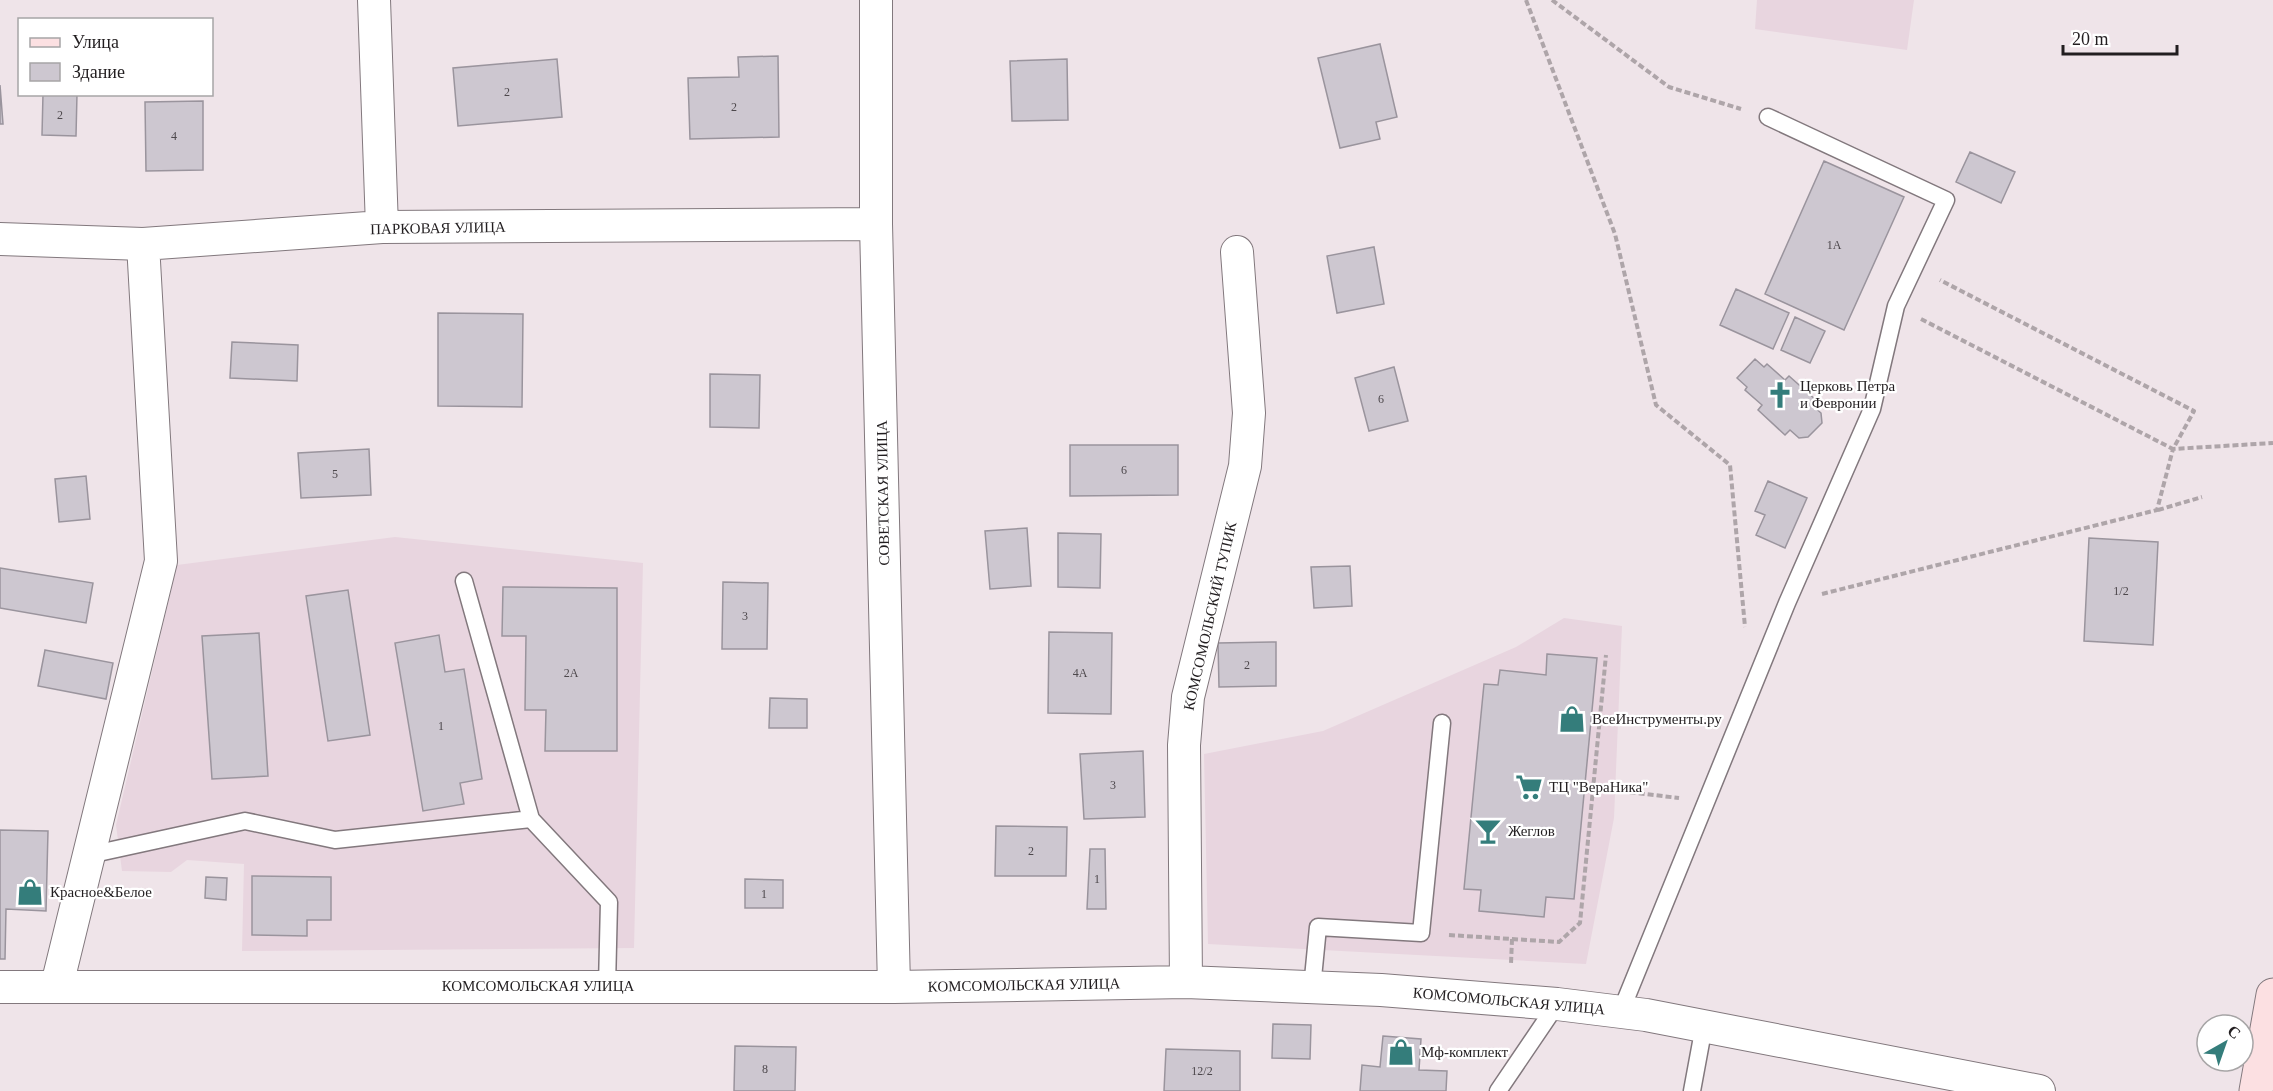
<svg xmlns="http://www.w3.org/2000/svg" width="2273" height="1091" font-family="Georgia,serif">
	<style>
		.built { fill: #e8d5df }
		.building { fill: #cdc7d0; stroke: #9a949d; stroke-width: 1.5 }
		.lines { fill: none; stroke-linecap: round; stroke-linejoin: round }
		.lane-casing { stroke: #82787d; stroke-width: 19 }
		.street-casing { stroke: #82787d; stroke-width: 34 }
		.secondary-casing { stroke: #82787d; stroke-width: 35 }
		.path { stroke: #aea5a9; stroke-width: 4; stroke-dasharray: 6 3; stroke-linecap: butt }
		.lane { stroke: #fff; stroke-width: 16 }
		.street { stroke: #fff; stroke-width: 32 }
		.secondary { stroke: #fce0e2; stroke-width: 33 }
		.labels { text-anchor: middle; stroke-width: 4.5; stroke-linejoin: round; paint-order: stroke }
		.number-label { font-size: 12px; fill: #4d484c }
		.street-label { font-size: 15px; fill: #221e20; stroke: #fff }
		.poi-label { font-size: 15px; fill: #221e20; stroke: #fff; text-anchor: start }
	</style>
	<rect width="100%" height="100%" fill="#efe4e9"/>
	<path class="built" d="M1757,0H1914L1907,50L1755,29Z
		M395,537L643,563L634,948L242,951L244,864L187,860L171,872L122,871L116,825L177,565Z
		M1564,618L1622,626L1614,818L1586,964L1208,944L1204,754L1323,731L1516,647Z"/>
	<path class="building" d="M1380,44L1397,117L1376,122L1380,139L1340,148L1318,58Z
		M778,56L779,137L690,139L688,78L739,77L738,57Z
		M557,59L562,117L458,126L453,68Z
		M1067,59L1068,120L1012,121L1010,61Z
		M0,85L3,124H0Z
		M43,94H77L76,136L42,135Z
		M203,101V170L146,171L145,102Z
		M1970,152L2015,172L2001,203L1956,182Z
		M1824,161L1904,197L1844,330L1765,294Z
		M1374,247L1384,304L1337,313L1327,256Z
		M1736,289L1789,313L1773,349L1720,325Z
		M438,313L523,314L522,407L438,406Z
		M1795,317L1825,331L1810,363L1781,350Z
		M232,342L298,345L297,381L230,378Z
		M1755,359L1764,367L1767,364L1785,380L1789,376L1816,400L1812,405L1821,413L1822,423L1808,437L1799,438L1790,430L1785,435L1758,410L1762,405L1745,390L1747,387L1737,378Z
		M1394,367L1408,421L1369,431L1355,378Z
		M710,374L760,375L759,428L710,427Z
		M1070,445H1178V495L1070,496Z
		M369,449L371,495L301,498L298,453Z
		M86,476L90,519L59,522L55,479Z
		M1768,481L1807,498L1785,548L1756,535L1765,515L1755,511Z
		M1027,528L1031,586L990,589L985,531Z
		M1058,533L1101,534L1100,588L1058,587Z
		M2089,538L2158,542L2153,645L2084,641Z
		M1350,566L1352,606L1314,608L1311,567Z
		M0,568L93,583L86,623L0,608Z
		M723,582L768,583L767,649H722Z
		M503,587L617,588V751H545L546,710H525L526,636H502Z
		M348,590L370,735L328,741L306,596Z
		M1049,632L1112,633L1111,714L1048,713Z
		M259,633L268,776L212,779L202,636Z
		M439,635L445,672L464,669L482,779L460,783L464,804L423,811L395,643Z
		M1276,642V686L1219,687L1218,643Z
		M45,650L113,663L106,699L38,686Z
		M1547,654L1597,658L1574,899L1546,897L1544,917L1479,911L1481,890L1464,889L1484,684L1498,685L1500,670L1546,675Z
		M770,698L807,699V728H769Z
		M1143,751L1145,817L1084,819L1080,754Z
		M996,826L1067,827L1066,876H995Z
		M0,830L48,831L46,911L6,909L5,959H0Z
		M1090,849H1105L1106,909H1087Z
		M252,876L331,877V920H307V936L252,935Z
		M206,877L227,878L226,900L205,898Z
		M745,879L783,880V908H745Z
		M1273,1024L1311,1025L1310,1059L1272,1058Z
		M1383,1036L1421,1039L1419,1070L1447,1071L1446,1091H1360L1362,1065L1380,1067Z
		M735,1046L796,1047L795,1091H734Z
		M1166,1049L1240,1051V1091H1164Z"/>
	<g class="lines">
		<defs>
			<path id="lane" d="M464,581L531,819L609,902L607,986
				M89,855L245,821L335,840L531,819
				M1312,988L1318,927L1421,933L1442,723
				M1621,1011L1787,603L1872,409L1896,306L1946,200L1768,117
				M1498,1091L1557,1004
				M1692,1091L1704,1026"/>
			<path id="street" d="M374,0L382,227
				M876,0V224L894,987
				M0,239L143,244L382,227L876,224
				M1186,982L1184,745L1188,697L1245,466L1249,413L1237,252
				M57,985L161,561L143,244
				M0,987H894L1186,982L1381,990L1557,1004L1646,1015L2039,1091"/>
			<path id="secondary" d="M2256,1091L2273,995"/>
		</defs>
		<use href="#lane" class="lane-casing"/>
		<use href="#street" class="street-casing"/>
		<use href="#secondary" class="secondary-casing"/>
		<path class="path" d="M1526,0L1615,234L1656,405L1730,465L1745,627
			M1552,0L1669,87L1741,109
			M1921,319L2173,449L2194,411L1940,280
			M2158,510L2202,497
			M1822,594L2157,510L2173,449L2273,443
			M1594,788L1679,798
			M1449,935L1512,939L1511,964
			M1512,939L1559,942L1580,923L1606,655"/>
		<use href="#lane" class="lane"/>
		<use href="#street" class="street"/>
		<use href="#secondary" class="secondary"/>
	</g>
	<defs>
		<symbol id="church-bare" viewBox="-9 -9 18 18"><path d="M-1.2-6h2.4v3.5h3.3v2.4h-3.3V6h-2.4V-.1h-3.3v-2.4h3.3Z" fill="#347d7b" stroke="#fff" stroke-width="2.5" paint-order="stroke"/></symbol>
		<symbol id="shop-bare" viewBox="-9 -9 18 18"><path d="M-5-2.5h2.3a2.7 3.5 0 0 1 5.4 0H5L5.5 6h-11ZM-1.5-2.5h3a1.5 2.3 0 0 0-3 0Z" fill="#347d7b" stroke="#fff" stroke-width="2.5" paint-order="stroke"/></symbol>
		<symbol id="supermarket-bare" viewBox="-9 -9 18 18"><path d="M-6-5.5h2.5l.6 2H6L4.5 2H-2.5L-4.4-4H-6ZM-1.5 3.2a1.3 1.3 0 1 0 .1 0ZM3 3.2a1.3 1.3 0 1 0 .1 0Z" fill="#347d7b" stroke="#fff" stroke-width="2.5" paint-order="stroke"/></symbol>
		<symbol id="bar-bare" viewBox="-9 -9 18 18"><path d="M-6-5H6L.8 .8V4.5H3.5V6h-7V4.5H-.8V.8Z" fill="#347d7b" stroke="#fff" stroke-width="2.5" paint-order="stroke"/></symbol>
	</defs>
	<g fill-rule="evenodd">
		<use href="#church-bare" x="1761" y="376" width="38" height="38"/>
		<use href="#shop-bare" x="1553" y="700" width="38" height="38"/>
		<use href="#supermarket-bare" x="1510" y="768" width="38" height="38"/>
		<use href="#bar-bare" x="1469" y="812" width="38" height="38"/>
		<use href="#shop-bare" x="11" y="873" width="38" height="38"/>
		<use href="#shop-bare" x="1382" y="1033" width="38" height="38"/>
	</g>
	<g class="labels">
		<g class="number-label">
			<text x="507" y="96">2</text>
			<text x="734" y="111">2</text>
			<text x="60" y="119">2</text>
			<text x="174" y="140">4</text>
			<text x="1834" y="249">1А</text>
			<text x="1381" y="403">6</text>
			<text x="1124" y="474">6</text>
			<text x="335" y="478">5</text>
			<text x="2121" y="595">1/2</text>
			<text x="745" y="620">3</text>
			<text x="1247" y="669">2</text>
			<text x="571" y="677">2А</text>
			<text x="1080" y="677">4А</text>
			<text x="441" y="730">1</text>
			<text x="1113" y="789">3</text>
			<text x="1031" y="855">2</text>
			<text x="1097" y="883">1</text>
			<text x="764" y="898">1</text>
			<text x="765" y="1073">8</text>
			<text x="1202" y="1075">12/2</text>
		</g>
		<g class="street-label">
			<text transform="translate(438 228) rotate(-1)" y="5">ПАРКОВАЯ УЛИЦА</text>
			<text transform="translate(883 493) rotate(-91)" y="5">СОВЕТСКАЯ УЛИЦА</text>
			<text transform="translate(1210 616) rotate(-77)" y="5">КОМСОМОЛЬСКИЙ ТУПИК</text>
			<text transform="translate(1024 985) rotate(-1)" y="5">КОМСОМОЛЬСКАЯ УЛИЦА</text>
			<text x="538" y="991">КОМСОМОЛЬСКАЯ УЛИЦА</text>
			<text transform="translate(1509 1001) rotate(5)" y="5">КОМСОМОЛЬСКАЯ УЛИЦА</text>
		</g>
		<g class="poi-label">
			<text x="1800" y="391">Церковь Петра<tspan x="1800" dy="17">и Февронии</tspan></text>
			<text x="1592" y="724">ВсеИнструменты.ру</text>
			<text x="1549" y="792">ТЦ "ВераНика"</text>
			<text x="1508" y="836">Жеглов</text>
			<text x="50" y="897">Красное&amp;Белое</text>
			<text x="1421" y="1057">Мф-комплект</text>
		</g>
	</g>
	<rect x="18" y="18" width="195" height="78" fill="#ffffff" stroke="#a7a5a6" stroke-width="1.5"/>
	<rect x="30" y="38" width="30" height="9" fill="#fce0e2" stroke="#a7a5a6" stroke-width="1.5"/>
	<text x="72" y="48" font-size="18" fill="#221e20">Улица</text>
	<rect x="30" y="63" width="30" height="18" fill="#cdc7d0" stroke="#a7a5a6" stroke-width="1.5"/>
	<text x="72" y="78" font-size="18" fill="#221e20">Здание</text>
	<g transform="translate(2225 1043) rotate(40)"><circle r="28" fill="#ffffff" stroke="#a7a5a6" stroke-width="1.5"/>
	<path d="M0-4.5L10 22L0 15L-10 22Z" fill="#347d7b"/>
	<text y="-9" font-size="16" font-weight="bold" text-anchor="middle" fill="#221e20">С</text>
	</g>
	<path d="M2063 45v9h114v-9" fill="none" stroke="#221e20" stroke-width="3"/>
	<text x="2072" y="45" font-size="18" fill="#221e20" stroke="#ffffff" stroke-width="4.5" paint-order="stroke">20 m</text>
</svg>
